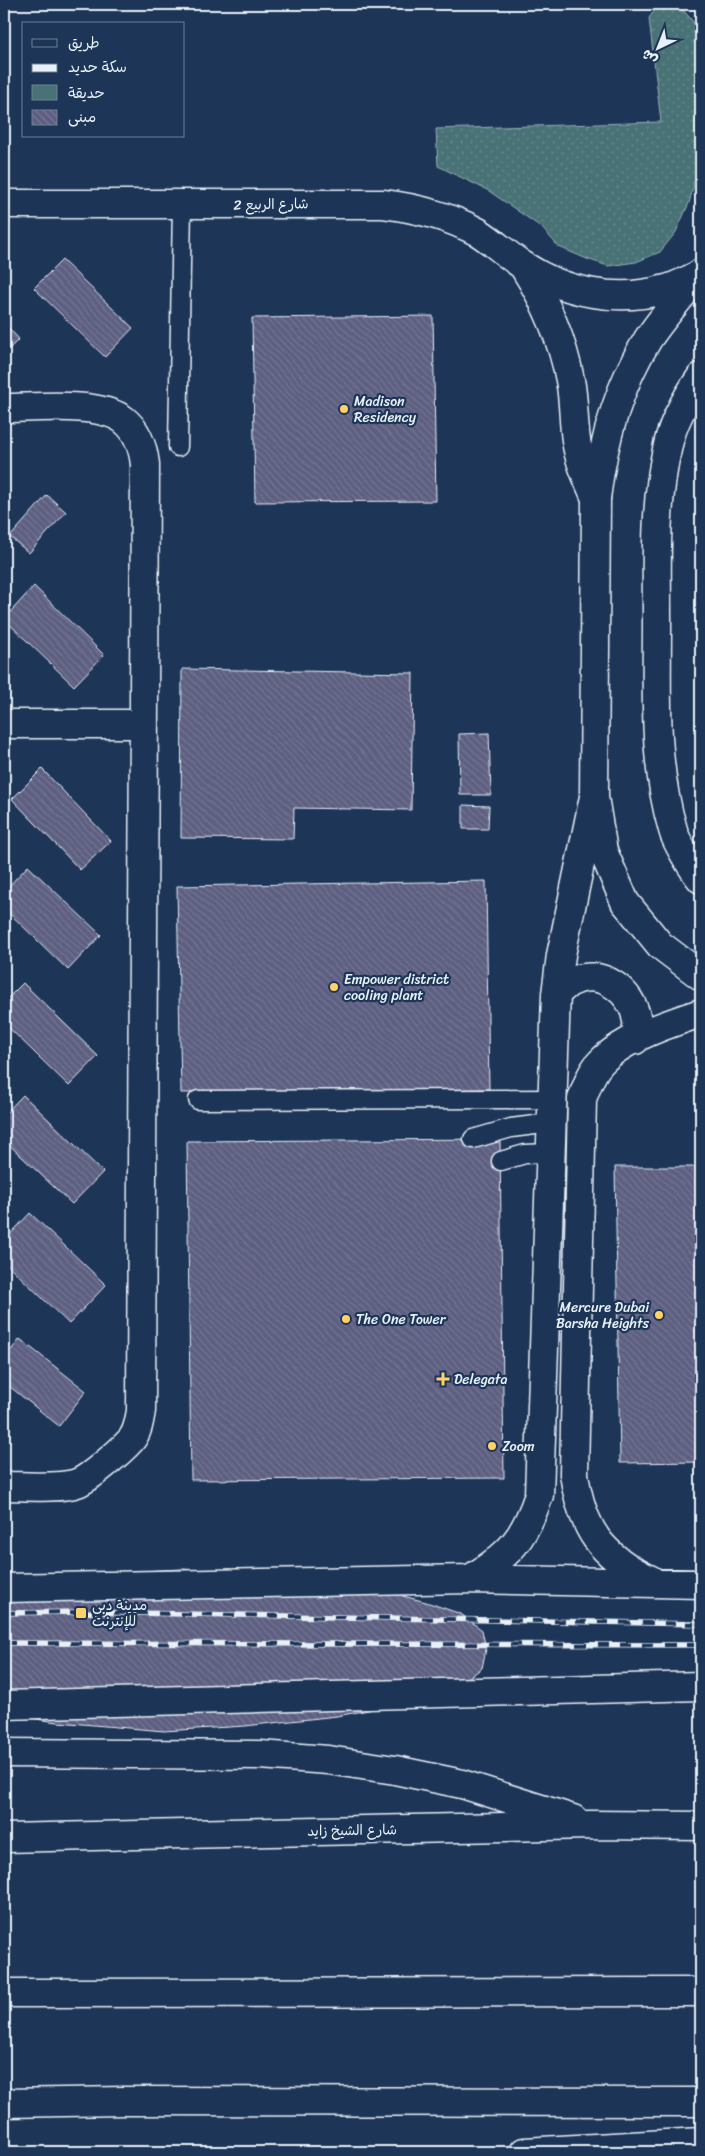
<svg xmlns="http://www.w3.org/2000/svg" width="705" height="2156" viewBox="0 0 705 2156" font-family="Sriracha,'Playpen Sans Arabic',sans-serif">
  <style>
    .green { fill: url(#green-dots); stroke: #98b2b7 }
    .building { fill: url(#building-back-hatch); stroke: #e8f1f8 }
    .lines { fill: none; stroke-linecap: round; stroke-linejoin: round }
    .lane-casing { stroke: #e8f1f8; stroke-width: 21 }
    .street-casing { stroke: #e8f1f8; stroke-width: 31 }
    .secondary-casing { stroke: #e8f1f8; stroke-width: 31 }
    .highway-casing { stroke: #e8f1f8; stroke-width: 31 }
    .lane { stroke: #1d3557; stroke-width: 18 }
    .street { stroke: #1d3557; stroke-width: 28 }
    .secondary { stroke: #1d3557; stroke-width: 28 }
    .highway { stroke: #1d3557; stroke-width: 28 }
    .rail-casing { stroke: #e8f1f8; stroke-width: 5.5 }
    .rail { stroke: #1d3557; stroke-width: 4; stroke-dasharray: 11; stroke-linecap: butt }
    .poi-dot { fill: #ffd166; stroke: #1d3557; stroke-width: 2 }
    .labels { text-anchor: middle; stroke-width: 4.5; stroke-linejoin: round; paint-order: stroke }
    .street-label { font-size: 14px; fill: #e8f1f8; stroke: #1d3557 }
    .poi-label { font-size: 14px; fill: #e8f1f8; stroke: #1d3557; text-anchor: start }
  </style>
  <defs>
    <pattern id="green-dots" width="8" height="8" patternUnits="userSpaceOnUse" patternTransform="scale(1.25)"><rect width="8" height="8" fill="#497276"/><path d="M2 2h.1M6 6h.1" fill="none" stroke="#63878a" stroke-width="1.8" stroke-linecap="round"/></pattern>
    <pattern id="building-back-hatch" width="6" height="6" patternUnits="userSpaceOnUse" patternTransform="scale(1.25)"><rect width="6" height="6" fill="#5d5e81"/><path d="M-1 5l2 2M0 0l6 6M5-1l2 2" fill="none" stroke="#747694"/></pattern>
  </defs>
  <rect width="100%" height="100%" fill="#1d3557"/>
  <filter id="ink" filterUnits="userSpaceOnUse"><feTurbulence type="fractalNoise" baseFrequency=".02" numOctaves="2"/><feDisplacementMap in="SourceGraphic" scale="10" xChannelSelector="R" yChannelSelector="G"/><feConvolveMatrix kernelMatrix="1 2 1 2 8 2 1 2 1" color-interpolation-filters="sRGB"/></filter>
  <g filter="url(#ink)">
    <!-- green -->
    <path class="green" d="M670,4l14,7 17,20v128l-12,44 -13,29 -16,20 -24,10 -28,4 -21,-7 -28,-12 -18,-20 -52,-36 -51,-25 -2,-37 225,-7 -12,-104 9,-12z"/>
    <!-- building -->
    <path class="building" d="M62,260l71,68 -28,29 -71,-69z
      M433,316l3,185 -181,1 -3,-184z
      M4,323l15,16 -15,15z
      M47,495l19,17 -37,41 -19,-16z
      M34,586l70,69 -30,31 -70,-67z
      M182,669l231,4 -2,137 -117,-2 -1,31 -112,-1z
      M489,733l2,62h-31l-1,-61z
      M42,769l69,72 -31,29 -68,-71z
      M463,805l26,1 -1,23h-25z
      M28,866l73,69 -33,35 -64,-62v-17z
      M486,881l3,208 -308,4 -4,-207z
      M23,983l75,73 -29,30 -65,-63v-21z
      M23,1095l80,77 -31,32 -68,-64v-25z
      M500,1139l4,339 -313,2 -4,-339z
      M615,1167h86v295l-81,1z
      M30,1213l76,72 -37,39 -65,-63v-20z
      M20,1339l66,52 -27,35 -55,-44v-23z
      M182,1569l61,4 141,18 42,11 35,12 21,16 4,19 -4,19 -21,15 -77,24 -47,9 -92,10 -81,5 -106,-9 -54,-7v-130l97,-12z"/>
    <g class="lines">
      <defs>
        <path id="lane" d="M178,447l4,-243
          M198,1100l354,-1
          M473,1139l38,-11 40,-5
          M501,1161l24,-7 26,-1"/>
        <path id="street" d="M4,204h379c34,4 65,12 95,28 16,10 30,24 46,34 41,27 94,37 142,23 12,-3 23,-10 35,-15
          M524,267c22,35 38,71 46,113 4,20 3,40 6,60 3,21 12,40 20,58
          M4,408c31,0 95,-7 120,12 14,11 19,28 21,44l-4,947c-2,10 -3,21 -10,29 -9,10 -42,39 -54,43 -17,6 -54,3 -73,3
          M4,724h140"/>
        <path id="secondary" d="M701,273c-18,21 -37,42 -53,66 -31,49 -45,103 -52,159l-2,299 9,54 22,51 35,43 41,31
          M701,377c-14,20 -28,44 -33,68 -14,58 -11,118 -11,178 0,69 -4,139 16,207 3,12 20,39 28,49
          M556,994c5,-4 10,-10 15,-12 29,-15 62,9 66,39 1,5 -2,13 -2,19
          M470,1579c40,-24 54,-40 69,-84l17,-501 5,-39 33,-158
          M651,1580c-51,-24 -69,-52 -77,-106l8,-375c5,-13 9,-27 19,-37 23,-24 69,-39 100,-49
          M4,1588l466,-9 231,5"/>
        <path id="highway" d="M4,1705l697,-19
          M4,1753l256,2 68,5 67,10 67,14 111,35
          M4,1838l587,-13 110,1
          M4,1993l697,-1
          M4,2103l120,-2 577,1
          M524,2152l177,-10"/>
      </defs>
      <!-- lane casing -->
      <use href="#lane" class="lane-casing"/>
      <!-- street casing -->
      <use href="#street" class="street-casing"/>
      <!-- secondary casing -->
      <use href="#secondary" class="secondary-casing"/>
      <!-- highway casing -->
      <use href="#highway" class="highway-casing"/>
      <!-- lane -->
      <use href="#lane" class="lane"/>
      <!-- street -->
      <use href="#street" class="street"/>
      <!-- secondary -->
      <use href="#secondary" class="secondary"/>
      <!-- highway -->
      <use href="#highway" class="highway"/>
      <defs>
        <path id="rail" d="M4,1613l76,-1 621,12
          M4,1643l697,2"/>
      </defs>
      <!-- rail casing -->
      <use href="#rail" class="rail-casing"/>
      <!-- rail -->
      <use href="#rail" class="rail"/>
    </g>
  </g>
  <!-- markers -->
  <g class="poi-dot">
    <circle cx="344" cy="409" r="5"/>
    <circle cx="334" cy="987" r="5"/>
    <circle cx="659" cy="1315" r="5"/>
    <circle cx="346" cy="1319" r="5"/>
    <path d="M440.5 1371.5h5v5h5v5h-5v5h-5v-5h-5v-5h5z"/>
    <circle cx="492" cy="1446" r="5"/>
    <rect x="75" y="1607" width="12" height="12" rx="2.5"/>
  </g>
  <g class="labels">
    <!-- street labels -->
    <g class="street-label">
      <text transform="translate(271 204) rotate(-1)" y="5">شارع الربيع 2</text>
      <text transform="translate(352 1830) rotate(-1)" y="5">شارع الشيخ زايد</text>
    </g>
    <!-- poi labels -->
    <g class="poi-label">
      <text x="354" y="406">Madison<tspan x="354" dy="16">Residency</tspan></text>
      <text x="344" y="984">Empower district<tspan x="344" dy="16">cooling plant</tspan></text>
      <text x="649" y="1312" text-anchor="end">Mercure Dubai<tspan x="649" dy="16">Barsha Heights</tspan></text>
      <text x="356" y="1324">The One Tower</text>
      <text x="454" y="1384">Delegata</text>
      <text x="502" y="1451">Zoom</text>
      <text x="92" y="1610">مدينة دبي<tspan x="92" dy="16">للإنترنت</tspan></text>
    </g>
  </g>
  <!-- margin -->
  <rect width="705" height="2156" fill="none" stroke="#1d3557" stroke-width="20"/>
  <rect x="10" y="10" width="685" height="2136" fill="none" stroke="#e8f1f8" stroke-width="2" filter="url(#ink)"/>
  <!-- legend -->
  <rect x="22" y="22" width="162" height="115" fill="#1d3557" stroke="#6e8097"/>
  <rect x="32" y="39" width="25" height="8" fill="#1d3557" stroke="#6e8097"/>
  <text x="68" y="48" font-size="15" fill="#e8f1f8">طريق</text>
  <rect x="32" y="64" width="25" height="8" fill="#e8f1f8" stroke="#6e8097"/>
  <text x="68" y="72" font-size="15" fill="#e8f1f8">سكة حديد</text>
  <rect x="32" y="85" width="25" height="15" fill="#497276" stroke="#6e8097"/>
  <text x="68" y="98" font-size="15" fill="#e8f1f8">حديقة</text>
  <rect x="32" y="110" width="25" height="15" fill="url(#building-back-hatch)" stroke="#6e8097"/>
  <text x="68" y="122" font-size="15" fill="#e8f1f8">مبنى</text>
  <!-- north arrow -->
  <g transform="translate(658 48) rotate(223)" stroke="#1d3557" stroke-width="4" paint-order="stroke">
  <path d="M0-4L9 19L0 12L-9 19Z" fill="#e8f1f8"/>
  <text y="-8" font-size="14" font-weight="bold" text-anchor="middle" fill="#e8f1f8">ش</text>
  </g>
</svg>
